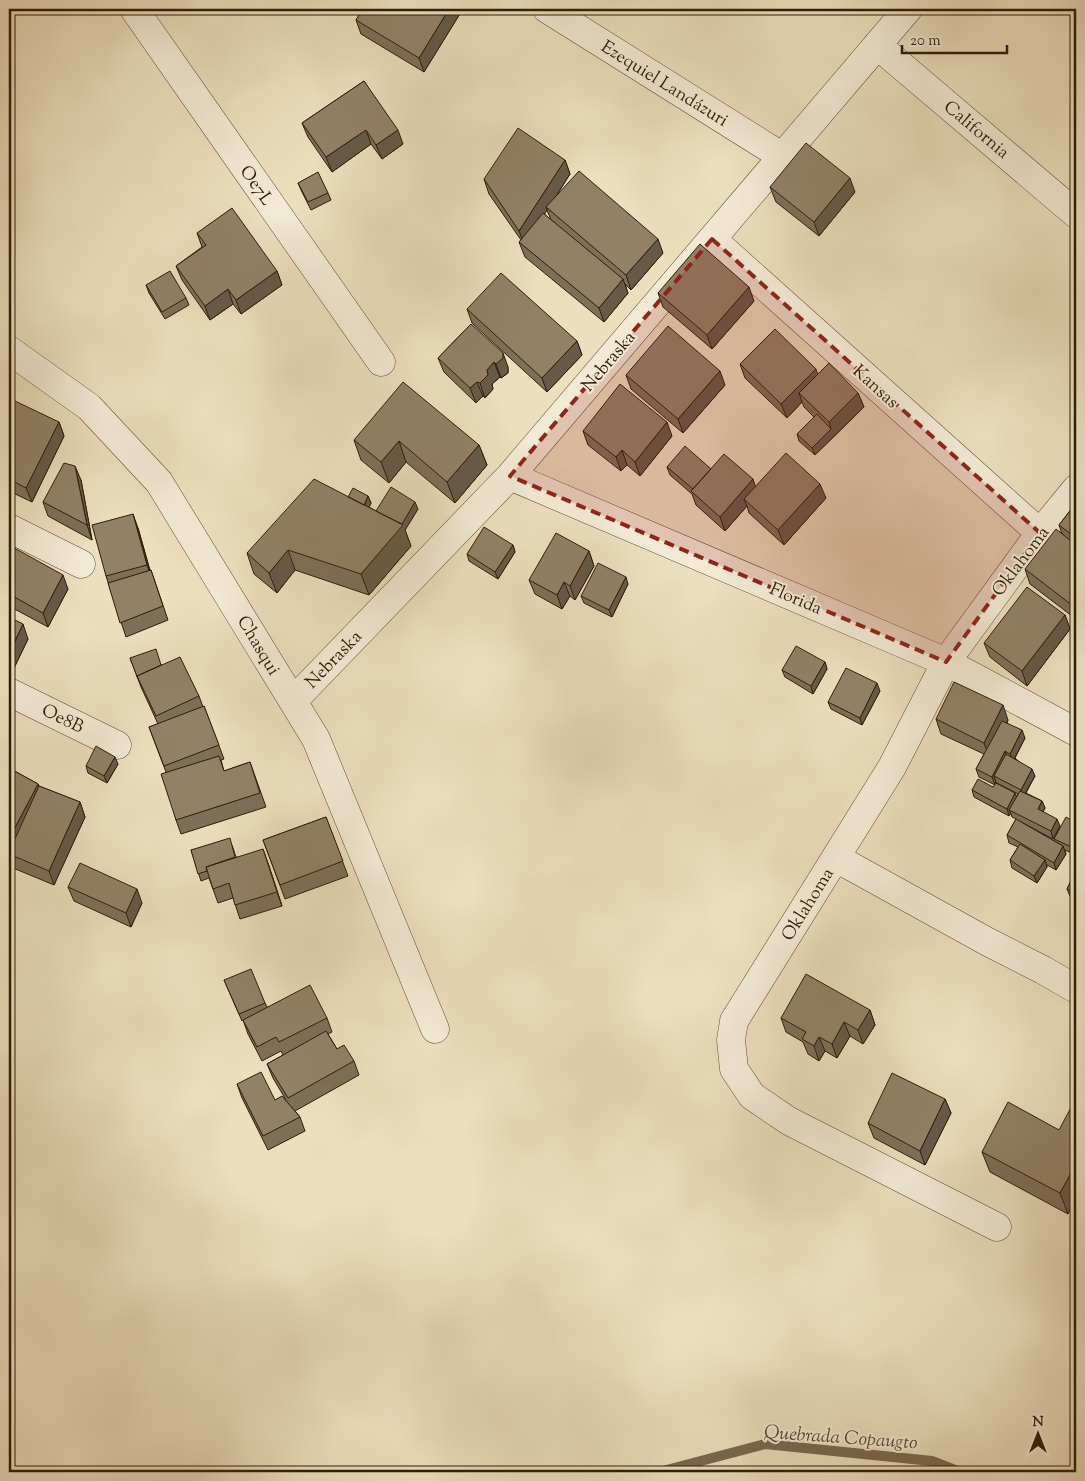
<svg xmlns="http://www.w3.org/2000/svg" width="1085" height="1481" viewBox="0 0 1085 1481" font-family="'Sorts Mill Goudy',serif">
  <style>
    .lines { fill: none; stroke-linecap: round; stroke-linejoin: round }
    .stream { stroke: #7a6950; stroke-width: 10 }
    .minor-casing { stroke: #5f4d36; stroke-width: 29 }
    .minor { stroke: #f3ead5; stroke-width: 28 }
    .wall { fill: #7e6f59; stroke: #301c08; fill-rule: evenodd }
    .shaded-wall { fill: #665a48; stroke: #301c08 }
    .building { fill: #928167; stroke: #301c08 }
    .marked { fill: #8f2418; fill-opacity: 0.2; stroke: #8f2418; stroke-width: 4; stroke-dasharray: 10 6; stroke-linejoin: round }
    .labels { text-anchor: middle; stroke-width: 4; stroke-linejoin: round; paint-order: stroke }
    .street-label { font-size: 18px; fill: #301c08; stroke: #f3ead5 }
    .water-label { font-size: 19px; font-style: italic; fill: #5b4932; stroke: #f3ead5 }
  </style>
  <rect width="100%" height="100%" fill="#ecdfbe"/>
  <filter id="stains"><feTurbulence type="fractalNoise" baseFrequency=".004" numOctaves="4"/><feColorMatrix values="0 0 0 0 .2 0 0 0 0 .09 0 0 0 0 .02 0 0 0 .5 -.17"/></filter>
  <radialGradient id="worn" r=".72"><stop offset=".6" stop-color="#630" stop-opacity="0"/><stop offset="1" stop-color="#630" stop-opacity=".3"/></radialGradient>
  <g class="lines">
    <!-- stream -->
    <path class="stream" d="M659,1472l106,-28 167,17 28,11"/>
    <defs>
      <path id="minor" d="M134,9l247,353
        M547,9l236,148
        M877,45l199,169
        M712,239l328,294
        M9,350l80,57 70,75 157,257 119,290
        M510,476l436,186 130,70
        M9,528l72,36
        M9,692l108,53
        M293,701l217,-225 398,-467
        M836,858l152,84 55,28 33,19
        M997,1227l-208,-106 -37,-25 -18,-27 -3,-29 3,-19 158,-254 54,-105 94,-129 36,-44"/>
    </defs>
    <!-- minor casing -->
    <use href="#minor" class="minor-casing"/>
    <!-- minor -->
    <use href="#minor" class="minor"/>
  </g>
  <!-- wall -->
  <path class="wall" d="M363,9h97l1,3 -37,60 -63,-38 -5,-14z
    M364,81l39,63 -21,15 -11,-15 -39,28 -24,-35 -6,-14z
    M565,160l5,14 -14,22 107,57 -32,37 -6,-6 3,9 -24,29 -79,-65 -6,-15 2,-2 -32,-46 -5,-15zM547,210l4,10 -7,-6z
    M298,183l30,10 3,7 -20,10 -10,-20z
    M770,187l85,5 -36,44 -43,-34z
    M197,233l80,38 5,14 -41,29 -8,-10 -23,16 -28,-40 -6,-14 26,-19z
    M146,285l40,13 3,7 -24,14 -16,-26z
    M658,293l96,8 -42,48 -49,-42z
    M467,309l110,32 5,14 -35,37 -75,-69z
    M471,324l37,43v6l-7,5 -1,-1 -8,7 1,5 -8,9 -2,-2 -7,7 -32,-31 -6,-14z
    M740,364l78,10 40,19 6,14 -49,48 -16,-14 -2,-7 17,-17 -10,-10 -2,-5 -15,16 -42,-40z
    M626,375l99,10 -42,48 -52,-44z
    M9,413l50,9 5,14 -32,66 -23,-11z
    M583,431l89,5 -32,40 -13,-11 -6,6 -33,-26z
    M354,440l125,5 8,20 -32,38 -49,-41 -17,21 -28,-23z
    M667,467l44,2 44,18 71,11 -42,47 -35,-32 -2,-7 -22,25 -29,-26 -4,-11 -22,-19z
    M81,480l11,60 -44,-24 -5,-14z
    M368,496l3,7 -2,4 7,4 42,-2 -13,21 6,16 -42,49 -74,-25 -18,23 -23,-19 -7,-21 101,-56z
    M1076,503v116l-46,-35 -5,-15 37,-35 -3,-9z
    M138,528l12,42h1l17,50 -42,17 -20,-61z
    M9,545l59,44 -20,38 -39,-21z
    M513,545l2,7 -17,27 -29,-18 -2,-7z
    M589,551l5,15 -19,34 -5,-4 -8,13 -27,-15 -6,-14z
    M628,584l-16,33 -28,-14 -3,-7z
    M1065,615l5,14 -43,57 -37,-29 -6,-14z
    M9,617l19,22 -14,29 -5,-2z
    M130,658l32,7 37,31 4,11 1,-1 20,53 -3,1 3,11 26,-9 16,45 -85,27 -5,-14 -10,-48 -17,-45 9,-3 -17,-37z
    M825,662l2,7 -14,25 -28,-17 -3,-7z
    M880,691l-18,34 -31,-16 -3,-7z
    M936,719l72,1 -1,3 18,15 -10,20 20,18 -9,17 16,8 3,7 -2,4 17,14 -7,13 -32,-17 33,19v-2l22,-16v32l-11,-5 1,4 -10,16 -9,-5v2l-10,16 -25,-15 -2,-8 8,-13 -9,-4 -2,-8 9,-16 -4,-2 -1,-3 -2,2 -35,-19 -2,-7 21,-3 2,-2 -16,-8 -3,-8 8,-15 -43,-20zM996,782l1,1 21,11 -2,3 -20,-14z
    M118,764l-11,19 -19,-10 -2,-7z
    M9,768l29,16 1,2 41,16 5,15 -31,68 -41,-17 -3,-8 -1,3z
    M326,817l22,59 -63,23 -22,-59z
    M232,845l4,12 32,6 14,43 -42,13 -7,-21 -15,5 -9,-25 -8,3 -10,-31z
    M1076,870v29l-6,-3 -3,-7z
    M68,887l74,16 -11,24 -57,-26z
    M224,980l41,23 2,4 60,11 5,14 -4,2 9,15 17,12 5,14 -64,36 5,6 5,14 -37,19 -26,-52 -5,-14 38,16h11l-13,-22 -6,-14 16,-9 -2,-4 -19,10 -14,-27 -5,-14 -1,1z
    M870,1010l5,15 -12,19 -13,-8 -13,22 -12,-7 -6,10 -11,-7 -5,-12 -17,-10 -5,-14z
    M945,1099l6,14 -26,52 -51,-27 -6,-15z
    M1059,1130l9,84 -78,-42 -8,-20z"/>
  <!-- shaded-wall -->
  <path class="shaded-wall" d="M449,9h11l1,3 -37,60 -5,-14z
    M366,130l5,14 -39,28 -6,-15z
    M398,130l5,14 -21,15 -6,-14z
    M565,160l5,14 -22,35 -2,-2 1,3 -22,36 -6,-15z
    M850,178l5,14 -36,44 -5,-14z
    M658,239l5,14 -32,37 -5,-15z
    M277,271l5,14 -41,29 -5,-14z
    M623,279l5,14 -24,29 -5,-14z
    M749,287l5,14 -42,48 -5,-14z
    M228,289l5,15 -23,16 -5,-14z
    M577,341l5,14 -35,37 -5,-14z
    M503,353l5,14v6l-7,5 -5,-14z
    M494,362l6,15 -8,7 1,5 -8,9 -5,-15 7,-13z
    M816,369l5,15 -22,9 3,9 -15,16 -6,-14z
    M720,371l5,14 -42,48 -5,-14z
    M477,382l6,14 -7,7 -6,-15z
    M858,393l6,14 -49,48 -3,-7 19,-19 -2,-7z
    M59,422l5,14 -32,66 -6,-14z
    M667,422l5,14 -32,40 -5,-14z
    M399,441l7,21 -17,21 -8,-21z
    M479,445l8,20 -32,38 -8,-21z
    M622,450l5,15 -6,6 -5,-14z
    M75,466l6,14 11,60 -5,-15z
    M753,479l5,15 -14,5 3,7 -22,25 -5,-14z
    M820,484l6,14 -42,47 -6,-15z
    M368,496l3,7 -6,14 -2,-7z
    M415,502l3,7 -13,21 6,16 -42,49 -8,-21 38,-45z
    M133,514l5,14 14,51 -5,-14z
    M513,545l2,7 -17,27 -3,-7z
    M288,550l7,20 -18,23 -8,-20z
    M589,551l5,15 -19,34 -5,-14z
    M63,575l5,14 -20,38 -5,-14z
    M626,577l2,7 -16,33 -3,-7z
    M564,582l6,14 -8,13 -5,-14z
    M1076,601v15l-3,-10z
    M1065,615l5,14 -43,57 -5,-15z
    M23,624l5,15 -14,29 -5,-14z
    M825,662l2,7 -14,25 -2,-8z
    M877,683l3,8 -18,34 -2,-7z
    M1003,705l5,15 -19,37 -5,-14z
    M1022,730l3,8 -12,23 -3,-7z
    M1005,751l3,8 -14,17 2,6 -1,3 -3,-8z
    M115,757l3,7 -11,19 -3,-7z
    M1032,769l3,7 -12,21 -2,-7z
    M38,784l5,14 -34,56v-15z
    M1015,793l3,7 -9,10 2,4 -2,2 -2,-7z
    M1042,801l3,7 -5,9 -2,-8z
    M80,802l5,15 -31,68 -5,-14z
    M1057,819l3,7 -7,13 -2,-8z
    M1063,846l3,8 -10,16 -2,-7z
    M263,849l5,14 14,43 -5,-14z
    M1045,860l2,7 -10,16 -3,-7z
    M137,889l5,14 -11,24 -5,-14z
    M870,1010l5,15 -12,19 -5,-14z
    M844,1022l6,14 -13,22 -5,-14z
    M819,1037l6,14 -6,10 -5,-15z
    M945,1099l6,14 -26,52 -5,-14z
    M1076,1164v34l-8,16 -8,-21z"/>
  <!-- building -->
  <path class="building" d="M363,9h86l-30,49 -63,-38z
    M364,81l34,49 -22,15 -10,-15 -40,27 -24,-34z
    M518,128l47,32 -46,71 -35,-52z
    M806,143l44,35 -36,44 -44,-35z
    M579,171l79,68 -32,36 -80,-68z
    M318,172l10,21 -20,9 -10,-19z
    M232,208l45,63 -41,29 -8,-11 -23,17 -29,-40 30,-21 -9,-12z
    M543,213l80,66 -24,29 -80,-66z
    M700,244l49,43 -42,48 -49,-42z
    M170,271l16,27 -24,14 -16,-27z
    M501,273l76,68 -35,37 -75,-69z
    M471,324l32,29v5l-7,6 -2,-2 -7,8 1,5 -8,8 -3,-1 -7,6 -32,-30z
    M668,326l52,45 -42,48 -52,-44z
    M775,329l41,40 -35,35 -41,-40z
    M829,363l29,30 -29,29 -30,-29z
    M403,382l76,63 -32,37 -48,-41 -18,21 -27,-22z
    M620,384l47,38 -32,40 -13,-12 -6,7 -33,-26z
    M15,401l44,21 -33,66 -17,-9v-66z
    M817,414l14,15 -19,19 -15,-14z
    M685,446l26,23 -18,20 -26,-22z
    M786,453l34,31 -42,46 -34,-31z
    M724,454l29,25 -33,38 -29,-26z
    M64,463l11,3 12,59 -44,-23z
    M314,479l89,46 -42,49 -73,-24 -19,23 -22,-20z
    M391,487l24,15 -13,22 -26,-13z
    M353,488l15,8 -4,9 -16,-8z
    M1076,503v35l-17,-13z
    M133,514l14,51 -41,11 -14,-51z
    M484,527l29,18 -18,27 -28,-18z
    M1056,529l20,16v56l-3,5 -48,-37z
    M556,533l33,18 -19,35 -6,-4 -7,13 -28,-15z
    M9,545l54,30 -20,38 -34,-19z
    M598,563l28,14 -17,33 -28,-14z
    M151,570l12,36 -43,17 -12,-40z
    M1027,587l38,28 -43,56 -38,-28z
    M9,617l14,7 -14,30z
    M796,646l29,16 -14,24 -29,-16z
    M156,649l5,16 -24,11 1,3 -8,-21z
    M180,657l19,39 -43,20 -19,-40z
    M846,668l31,15 -17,35 -32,-16z
    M954,682l49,23 -19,38 -48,-24z
    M204,706l15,39 -55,21 -15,-39z
    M1002,721l20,9 -12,24 -5,-3 -13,26 -16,-8z
    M96,746l19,11 -11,19 -18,-10z
    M1006,754l26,15 -11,21 -27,-14z
    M219,756l5,15 26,-9 10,31 -84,27 -15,-46z
    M9,768l29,16 -29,55z
    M978,779l15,8 3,-4 19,10 -8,16 -35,-19z
    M39,786l41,16 -31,69 -40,-17v-2z
    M1020,791l22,10 -4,8 19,10 -6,12 -42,-21z
    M326,817l17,44 -63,24 -17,-45z
    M1066,817l10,6v26l-22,-10z
    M1016,819l47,27 -9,17 -47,-28z
    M230,838l5,19 -29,10 1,4 -9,3 -7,-24z
    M1020,844l25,16 -11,16 -24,-16z
    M263,849l14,43 -42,13 -6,-22 -16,6 -7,-22z
    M80,863l57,26 -11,24 -58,-26z
    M1076,870v23l-9,-4z
    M251,969l14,34 -26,11 -15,-34z
    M806,974l64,36 -12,20 -14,-8 -12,22 -13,-7 -5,9 -12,-7 4,-7 -25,-14z
    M310,985l17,33 -48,24 -3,-5 -19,10 -14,-27z
    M326,1031l11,18 7,-4 10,16 -66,37 -21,-34z
    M261,1072l14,28 7,-4 18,21 -37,19 -26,-52z
    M892,1073l53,26 -25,52 -52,-28z
    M1075,1100l1,1v63l-16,29 -78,-41 26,-50 51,28z"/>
  <!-- marked area -->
  <path class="marked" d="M712,239l328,294 -94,129 -436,-186z"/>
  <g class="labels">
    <!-- street labels -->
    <g class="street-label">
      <text transform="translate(665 83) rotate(32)" y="6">Ezequiel Landázuri</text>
      <text transform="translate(977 129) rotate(40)" y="6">California</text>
      <text transform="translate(257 185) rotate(55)" y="6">Oe7L</text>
      <text transform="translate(608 361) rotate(-50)" y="6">Nebraska</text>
      <text transform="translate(876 386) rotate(42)" y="6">Kansas</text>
      <text transform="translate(1020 561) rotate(-53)" y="6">Oklahoma</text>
      <text transform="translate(796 598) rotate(23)" y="6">Florida</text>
      <text transform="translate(259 645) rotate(59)" y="6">Chasqui</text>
      <text transform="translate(333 659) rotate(-46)" y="6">Nebraska</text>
      <text transform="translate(63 718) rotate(26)" y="6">Oe8B</text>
      <text transform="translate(807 904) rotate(-58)" y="6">Oklahoma</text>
    </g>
    <!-- water labels -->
    <g class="water-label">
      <text transform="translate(841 1436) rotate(4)" y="7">Quebrada Copaugto</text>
    </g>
  </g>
  <!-- margin -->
  <rect width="1085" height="1481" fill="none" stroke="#ecdfbe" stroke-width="30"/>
  <rect x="10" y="10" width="1065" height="1461" fill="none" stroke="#301c08" stroke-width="2.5"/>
  <rect x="15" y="15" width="1055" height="1451" fill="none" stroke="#301c08"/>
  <!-- north arrow -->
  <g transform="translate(1038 1434)" stroke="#f3ead5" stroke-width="4" paint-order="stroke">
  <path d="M0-4L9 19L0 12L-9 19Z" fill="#301c08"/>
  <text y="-8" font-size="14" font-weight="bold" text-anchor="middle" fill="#301c08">N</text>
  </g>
  <!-- scale -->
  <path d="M902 45v8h105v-8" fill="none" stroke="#301c08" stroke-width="2.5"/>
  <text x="910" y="45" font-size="15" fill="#301c08" stroke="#f3ead5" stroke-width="4" paint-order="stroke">20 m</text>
  <rect width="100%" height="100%" filter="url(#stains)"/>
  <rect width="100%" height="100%" fill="url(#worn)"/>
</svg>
